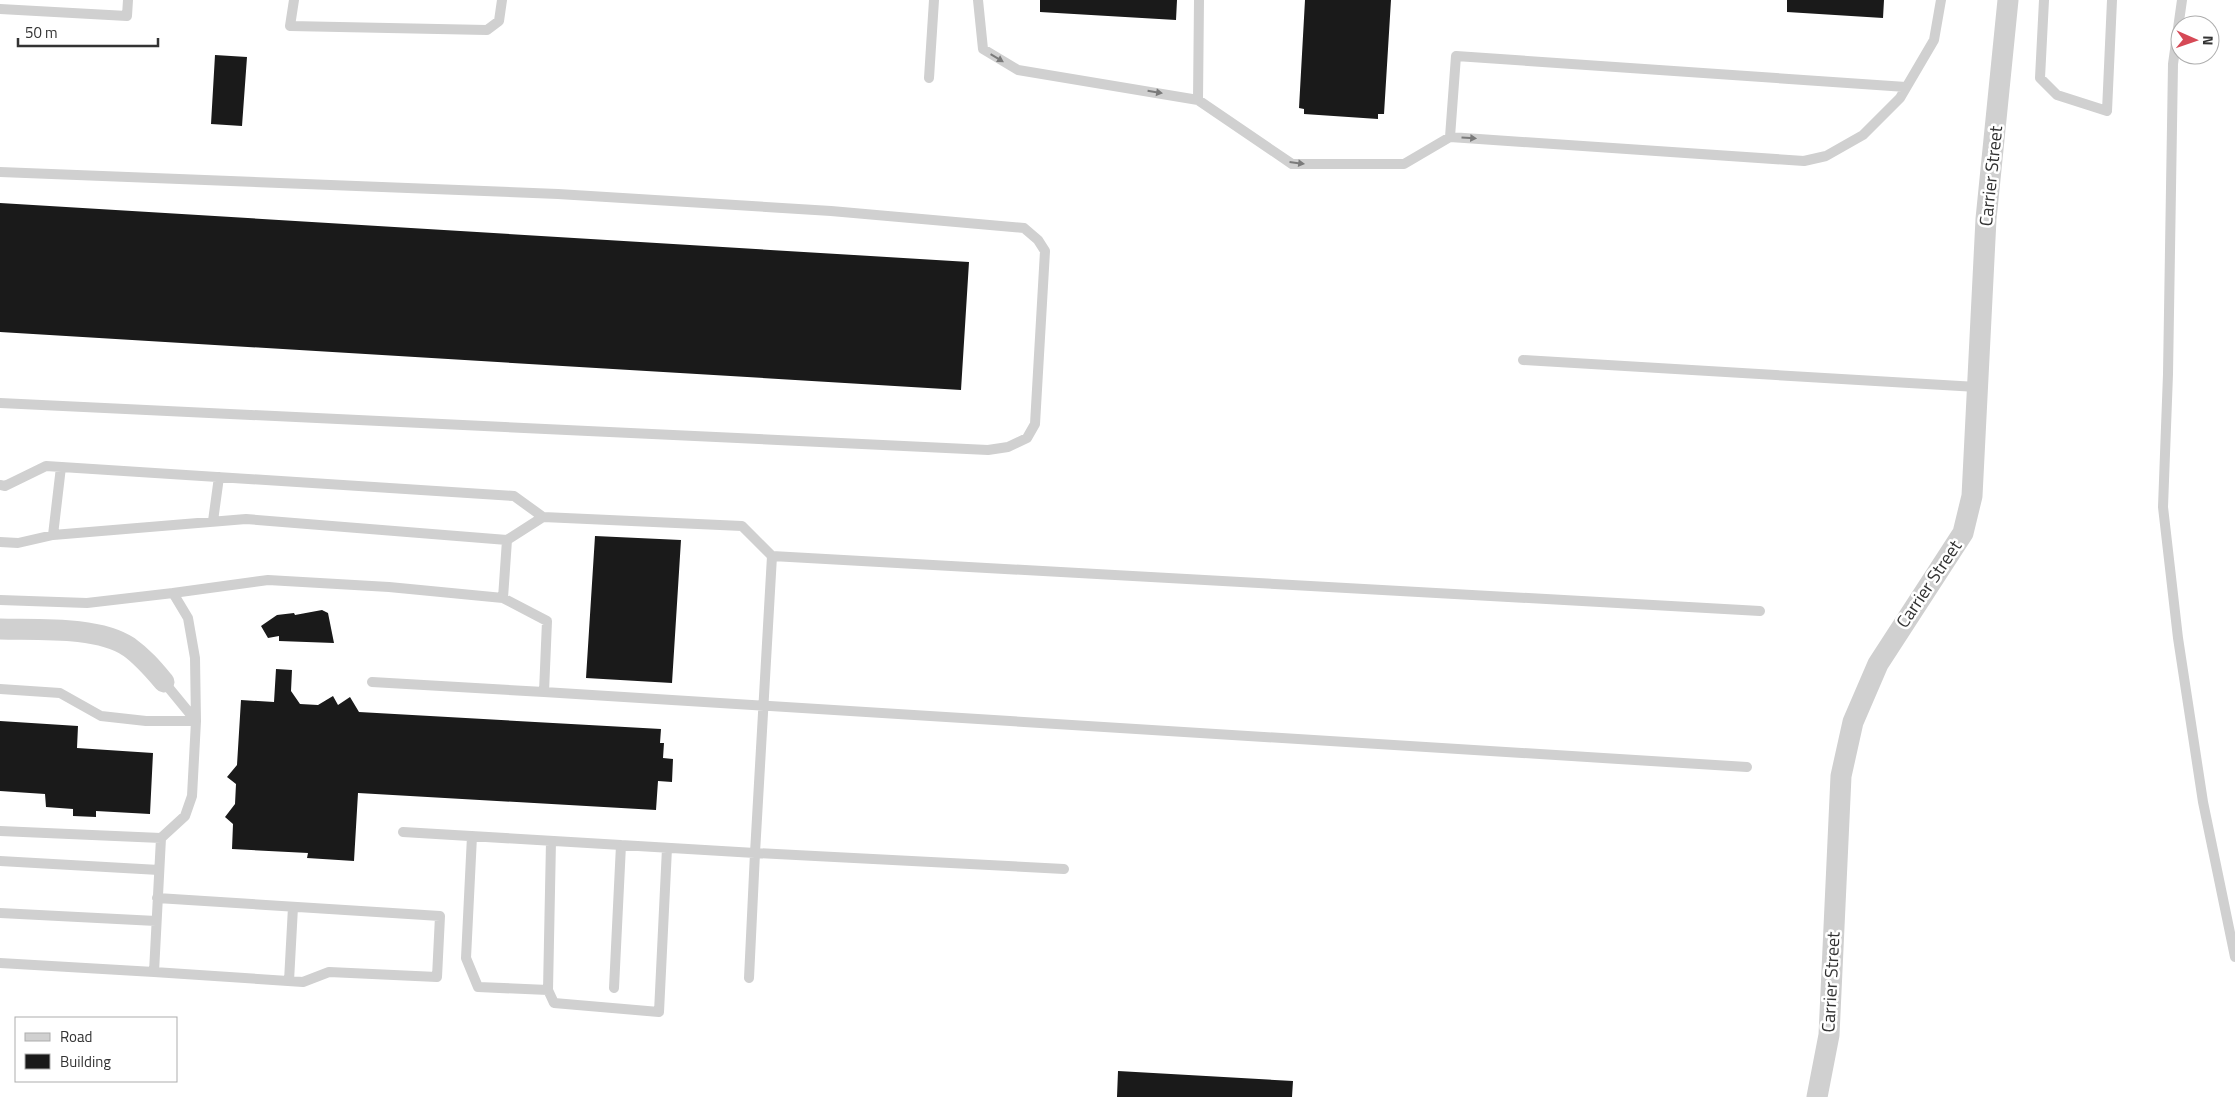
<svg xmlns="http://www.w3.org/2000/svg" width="2235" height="1097" viewBox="0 0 2235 1097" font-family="'Titillium Web',sans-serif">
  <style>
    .building { fill: #1a1a1a }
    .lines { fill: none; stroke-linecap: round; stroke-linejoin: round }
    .lane { stroke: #d0d0d0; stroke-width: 10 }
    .street { stroke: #d0d0d0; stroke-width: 21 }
    .oneway { fill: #7a7a7a }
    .labels { text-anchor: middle; stroke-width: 5; stroke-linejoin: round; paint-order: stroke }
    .street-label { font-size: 18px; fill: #333; stroke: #fff }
  </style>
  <rect width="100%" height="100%" fill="#fff"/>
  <!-- building -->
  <path class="building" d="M1040,0h137l-1,20 -136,-8z
    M1305,0h86l-7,114h-6v5l-74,-5v-5l-5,-1z
    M1787,0h97l-1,18 -96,-6z
    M215,55l32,2 -5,69 -31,-2z
    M0,203l969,59 -8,128 -961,-58z
    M595,536l86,4 -9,143 -86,-5z
    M322,610l6,3 6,30 -55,-2v-5l-11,2 -7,-12 16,-11 17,-2 1,2z
    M276,669l16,1 -1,21 9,13 18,1 15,-9 5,9 12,-8 9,15 302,17 -1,14h4l-1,15 10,1 -1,23 -14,-1 -2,29 -298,-17 -4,68 -47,-3 1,-5 -76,-4 1,-25 -8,-7 10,-13 1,-20 -9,-7 10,-12 4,-65 33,2z
    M0,721l78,5 -1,22 76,5 -3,61 -54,-3v6l-23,-1v-7l-27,-2 -1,-13 -45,-3z
    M1118,1071l175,10 -1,16h-175z"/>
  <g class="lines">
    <!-- lane -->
    <path class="lane" d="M294,0l-4,26 197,4 12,-9 3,-21
      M978,0l5,49 35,21 180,30 94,64h112l46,-27 354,24 22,-5 37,-21 37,-37 34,-58 7,-40
      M2044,0l-4,78 17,17 50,16 5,-111
      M2182,0l-9,64 -5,310 -5,133 15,131 25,164 32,155
      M0,9l127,7 1,-16
      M929,78l5,-78
      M1198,100l1,-100
      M1450,137l6,-81 450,31
      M0,172l558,22 273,17 193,17 14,12 7,11 -10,173 -8,14 -19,9 -20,3 -988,-47
      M1523,360l454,27
      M0,485l5,1 41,-20 468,30 29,21
      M213,521l6,-44
      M53,535l8,-68
      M0,542l18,1 35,-8 193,-16 261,21
      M173,593l95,-13 121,7 114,11 44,23 -3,71 1203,75
      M503,598l4,-58 36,-23 199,9 30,30
      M0,600l87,3 86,-10 15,25 7,40 1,63h-50l-45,-5 -41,-23 -60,-4
      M372,682l172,10
      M0,831l161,7
      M403,832l352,21 -6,125
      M472,836l-6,122 12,29 70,3
      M551,841l-3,149 6,13 105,9 8,-164
      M0,861l159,9
      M1064,869l-309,-16 17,-297 988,55
      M0,913l156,8
      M0,963l154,9 7,-134 24,-22 7,-20 4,-75 -32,-39
      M154,972l149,10 26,-10 108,5 3,-61 -283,-18
      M289,981l4,-74
      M614,988l7,-143"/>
    <!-- street -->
    <path class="street" d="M0,629c37,1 98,-3 129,18 14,10 24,22 35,35
      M1817,1097l12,-62 12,-259 12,-54 25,-58 85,-131 9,-37 14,-277 22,-219"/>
  </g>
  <!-- one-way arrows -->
  <defs><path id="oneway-solid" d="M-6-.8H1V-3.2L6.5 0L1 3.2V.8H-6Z" transform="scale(1.25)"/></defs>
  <g class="oneway">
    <use href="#oneway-solid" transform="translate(997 58) rotate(31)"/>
    <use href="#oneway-solid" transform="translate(1155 92) rotate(9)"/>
    <use href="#oneway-solid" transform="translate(1469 138) rotate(4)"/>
    <use href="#oneway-solid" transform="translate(1297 163) rotate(7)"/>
  </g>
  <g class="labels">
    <!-- street labels -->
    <g class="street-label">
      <text transform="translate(1991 176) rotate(-84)" y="6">Carrier Street</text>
      <text transform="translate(1929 584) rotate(-56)" y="6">Carrier Street</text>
      <text transform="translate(1831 982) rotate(-87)" y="6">Carrier Street</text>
    </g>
  </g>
  <!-- legend -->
  <rect x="15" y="1017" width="162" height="65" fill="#ffffff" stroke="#adadad"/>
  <rect x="25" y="1033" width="25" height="8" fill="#d0d0d0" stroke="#adadad"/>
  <text x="60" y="1042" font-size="15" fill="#333333">Road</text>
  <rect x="25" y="1054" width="25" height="15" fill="#1a1a1a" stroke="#adadad"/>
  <text x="60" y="1067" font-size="15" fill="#333333">Building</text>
  <!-- north arrow -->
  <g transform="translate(2195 40) rotate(92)"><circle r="24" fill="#ffffff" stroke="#adadad"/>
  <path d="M0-4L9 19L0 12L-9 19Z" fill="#d64956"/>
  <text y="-8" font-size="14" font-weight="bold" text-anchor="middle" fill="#333333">N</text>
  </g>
  <!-- scale -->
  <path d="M18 38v8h140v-8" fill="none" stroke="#333333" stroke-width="2.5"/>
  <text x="25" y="38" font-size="15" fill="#333333" stroke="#ffffff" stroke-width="4" paint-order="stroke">50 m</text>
</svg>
